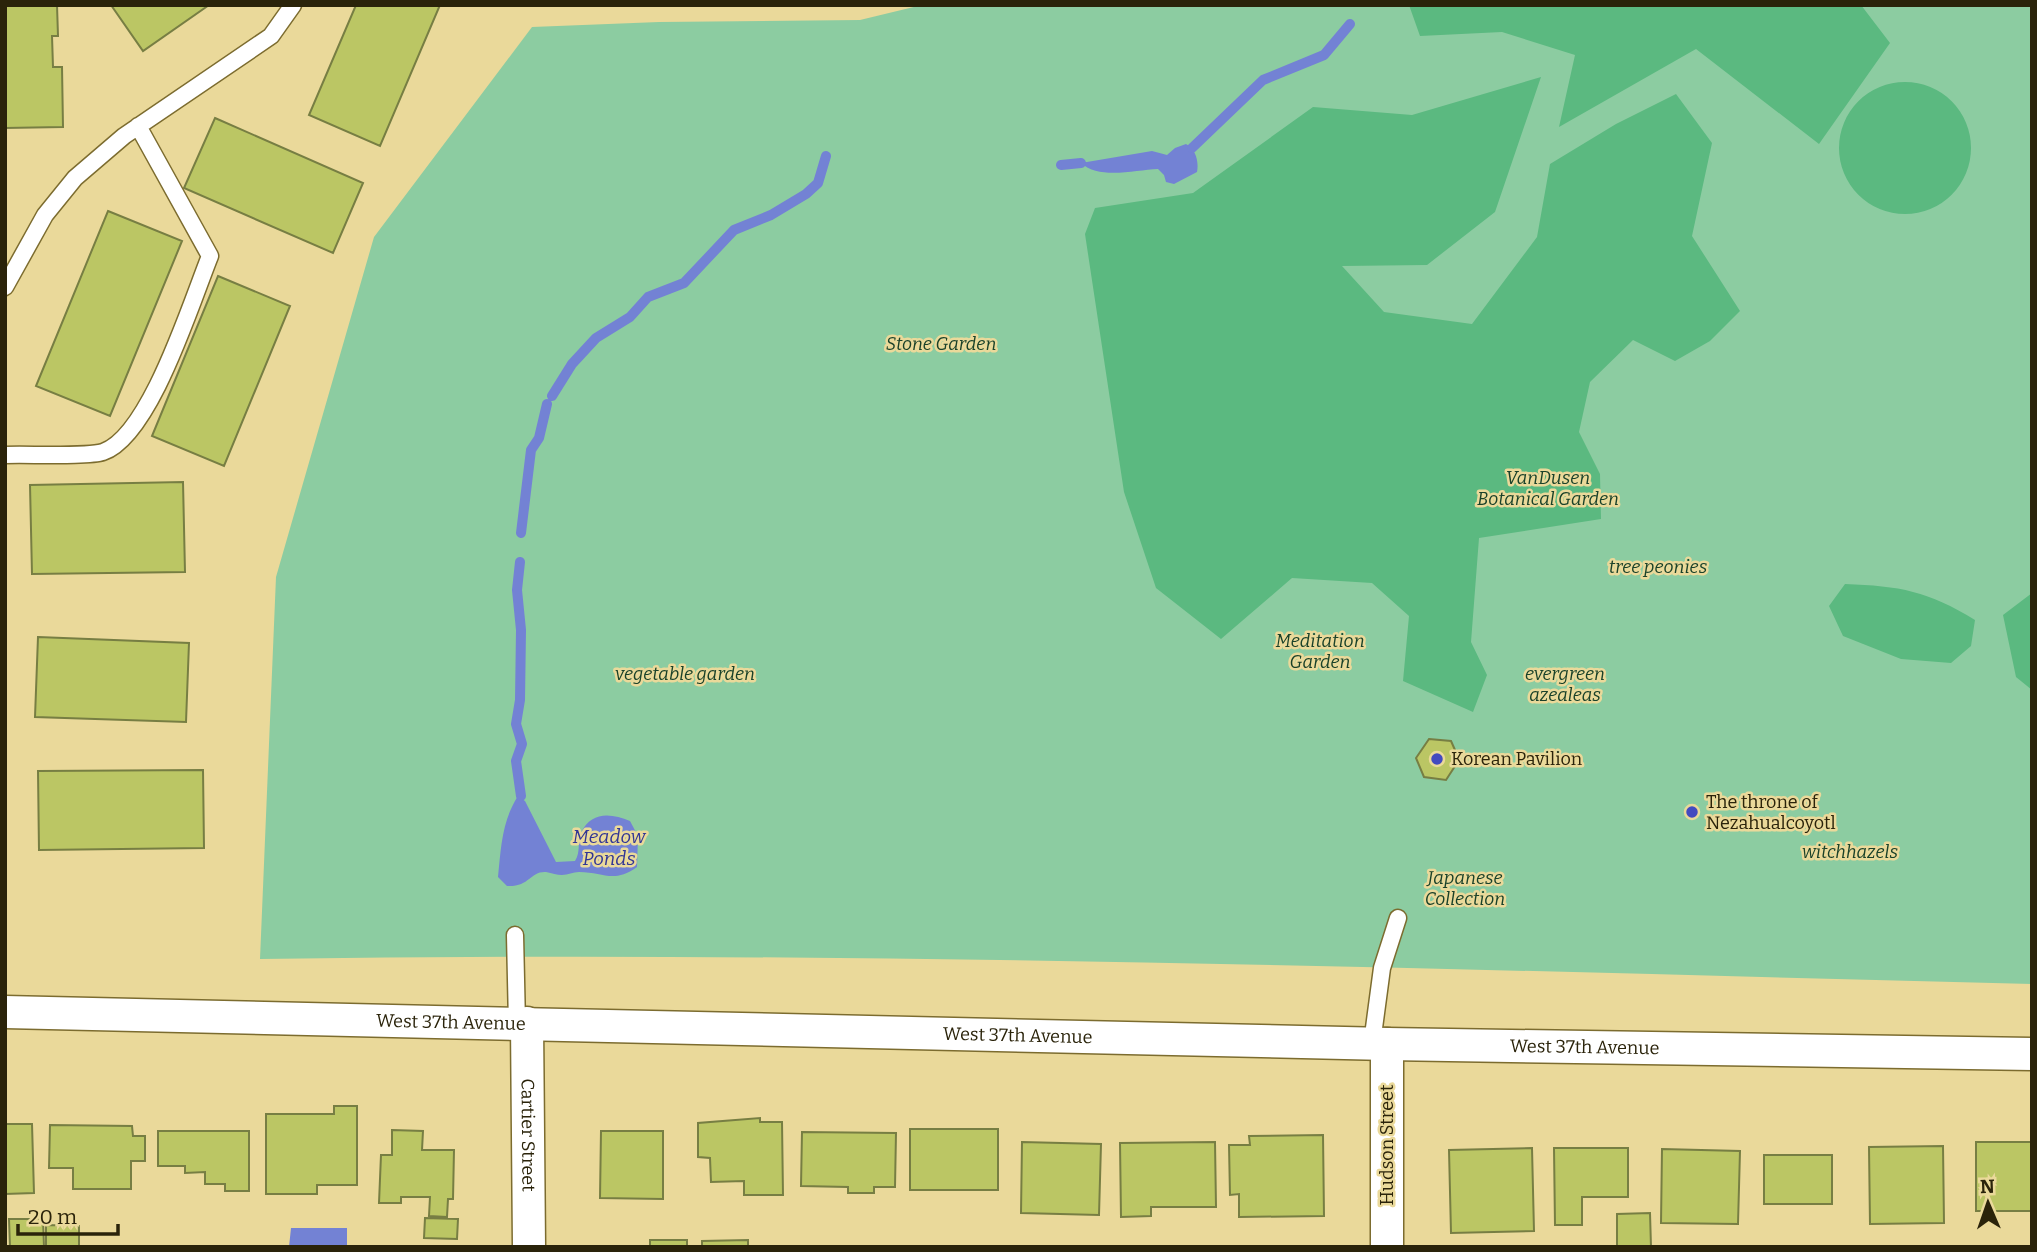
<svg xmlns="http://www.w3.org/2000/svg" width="2037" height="1252" viewBox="0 0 2037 1252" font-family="Bitter,serif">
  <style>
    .green { fill: #8ccca1 }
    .forest { fill: #5bb980 }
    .water { fill: #7382d4 }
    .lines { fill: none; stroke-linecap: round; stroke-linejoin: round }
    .stream { stroke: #7382d4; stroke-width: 10 }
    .building { fill: #bbc664; stroke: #777e43; stroke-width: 2 }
    .service-casing { stroke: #7c6c2f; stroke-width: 19 }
    .minor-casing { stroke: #7c6c2f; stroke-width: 35 }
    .service { stroke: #fff; stroke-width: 16 }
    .minor { stroke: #fff; stroke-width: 32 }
    .poi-dot { fill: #434abf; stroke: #ead99a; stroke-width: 2.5 }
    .labels { text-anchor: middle; stroke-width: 5; stroke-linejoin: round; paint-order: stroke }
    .park-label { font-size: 18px; font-style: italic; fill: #194129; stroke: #ead99a }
    .poi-label { font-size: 18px; fill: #2a230a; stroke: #ead99a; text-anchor: start }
    .street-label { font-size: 18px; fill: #2a230a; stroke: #ead99a }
    .water-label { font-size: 19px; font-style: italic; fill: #313595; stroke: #ead99a }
  </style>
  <rect width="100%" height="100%" fill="#ead99a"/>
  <!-- green -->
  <path class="green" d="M922,5h1110v979c-591,-15 -1182,-34 -1772,-25l16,-382 98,-340 158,-210 127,-5 201,-2z"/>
  <!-- forest -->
  <path class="forest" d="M1409,5h452l29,38 -71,101 -123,-95 -137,78 16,-72 -73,-23 -82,4z
    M1541,77l-46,135 -68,53 -85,1 42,46 88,12 65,-87 13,-73 66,-40 60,-30 36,49 -20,93 48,75 -30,30 -35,20 -42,-21 -43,42 -11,50 21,42 1,45 -122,19 -8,104 16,33 -14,37 -70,-31 6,-65 -37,-33 -80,-5 -71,61 -65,-51 -32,-96 -39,-258 10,-26 98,-15 120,-86 99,8z
    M1839 148a66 66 0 1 1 132 0a66 66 0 1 1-132 0Z
    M1845,584c55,2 83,7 130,36l-4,26 -20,17 -50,-4 -58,-23 -14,-30z
    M2032,593v97l-16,-13 -13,-62z"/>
  <!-- water -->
  <path class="water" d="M1186,144c10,5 13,18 11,28l-23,12 -8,-2 -2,-7 -6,-6c-23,1 -59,11 -77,-6l71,-12 15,4 8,-7z
    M518,796l7,5 31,61 19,-1c6,-9 2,-19 6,-28 10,-22 30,-20 49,-12l8,15 -1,31c-24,17 -33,5 -58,5 -6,0 -11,3 -17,3 -5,0 -10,-2 -16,-3 -16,-1 -16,15 -39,14l-9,-9c3,-30 4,-56 20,-81z
    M291,1228h56v19h-58z"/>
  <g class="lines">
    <!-- stream -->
    <path class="stream" d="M1192,148l71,-68 61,-25 26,-31
      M1061,165l20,-2
      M552,396l20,-32 24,-26 34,-21 18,-20 36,-14 50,-53 37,-15 35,-21 12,-11 8,-27
      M521,533l10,-83 8,-12 8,-34
      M520,562l-3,28 4,40 -1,70 -4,24 6,20 -6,17 5,35"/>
  </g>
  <!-- building -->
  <path class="building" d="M5,5h52l1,31h-6l1,31h9l1,60 -58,1z
    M111,5h98l-66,46z
    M356,5h84l-60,141 -71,-31z
    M215,118l148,65 -30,70 -149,-65z
    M108,211l74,30 -72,175 -74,-30z
    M218,276l72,30 -66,160 -72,-30z
    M183,482l2,90 -153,2 -2,-89z
    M38,637l151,6 -3,79 -151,-5z
    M1429,739l22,2 4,9 4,10 -13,20 -22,-3 -8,-19z
    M203,770l1,78 -165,2 -1,-79z
    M334,1106h23v79h-40v9h-51v-80h68z
    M760,1118v4h22l1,73h-39v-14l-33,1 -1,-24 -12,-1v-34z
    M5,1124h27l2,69 -29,1z
    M50,1125l82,1 1,10h12v25h-14v28h-58v-21h-24z
    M910,1129h88v61h-88z
    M392,1130l31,1 -1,19h32l-1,49h-5l-1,18 -18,-1 1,-19h-29v6h-22l2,-48h11z
    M158,1131h91v60h-24v-7h-20v-12l-20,1v-7h-27z
    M601,1131h62v68l-63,-1z
    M802,1132l94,1 -1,54h-21v6h-26v-6l-47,-1z
    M1323,1135l1,81 -85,1v-23l-9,1 -1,-50h21l-1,-9z
    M1022,1142l79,2 -2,71 -78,-2z
    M1215,1142l1,65h-65v9l-30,1 -1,-74z
    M1976,1142h56v69h-56z
    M1943,1146l1,77 -74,1 -1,-77z
    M1532,1148l2,83 -83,2 -2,-83z
    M1554,1148h74v49h-46v28h-27z
    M1662,1149l78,2 -2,73 -77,-1z
    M1764,1155h68v49h-68z
    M1650,1213l1,34h-34v-33z
    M425,1218l33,1 -1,20 -33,-1z
    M9,1219h34l1,28h-34z
    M46,1225l33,1v21h-33z
    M650,1240h37v7h-37z
    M748,1240v7h-46v-6z"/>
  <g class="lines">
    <defs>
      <path id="service" d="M5,287l40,-72 30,-37 49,-42 147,-100 22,-31
        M5,455c20,-1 83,2 98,-3 47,-16 88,-149 107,-196l-72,-130
        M515,935l2,89
        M1372,1043l10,-75 16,-50"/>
      <g id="minor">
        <path id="s1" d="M5,1012l1382,32 645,10"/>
        <path id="s2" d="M527,1023l2,224"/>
        <path d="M1387,1044v203"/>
      </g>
    </defs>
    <!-- service casing -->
    <use href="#service" class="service-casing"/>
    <!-- minor casing -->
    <use href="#minor" class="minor-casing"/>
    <!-- service -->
    <use href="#service" class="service"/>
    <!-- minor -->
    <use href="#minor" class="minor"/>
  </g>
  <!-- markers -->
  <g class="poi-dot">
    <circle cx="1437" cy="759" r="7"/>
    <circle cx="1692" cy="812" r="7"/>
  </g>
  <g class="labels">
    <!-- park labels -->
    <g class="park-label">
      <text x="941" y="350">Stone Garden</text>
      <text x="1548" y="484">VanDusen<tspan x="1548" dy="21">Botanical Garden</tspan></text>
      <text x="1658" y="573">tree peonies</text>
      <text x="1320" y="647">Meditation<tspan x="1320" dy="21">Garden</tspan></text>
      <text x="685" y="680">vegetable garden</text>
      <text x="1565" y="680">evergreen<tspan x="1565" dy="21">azealeas</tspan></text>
      <text x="1850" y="858">witchhazels</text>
      <text x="1465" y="884">Japanese<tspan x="1465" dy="21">Collection</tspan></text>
    </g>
    <!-- poi labels -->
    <g class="poi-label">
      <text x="1451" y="765">Korean Pavilion</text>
      <text x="1706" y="808">The throne of<tspan x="1706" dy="21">Nezahualcoyotl</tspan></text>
    </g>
    <!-- street labels -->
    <g class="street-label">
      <text dy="6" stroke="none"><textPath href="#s1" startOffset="446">West 37th Avenue</textPath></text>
      <text dy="6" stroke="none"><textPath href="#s1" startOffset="1013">West 37th Avenue</textPath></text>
      <text dy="6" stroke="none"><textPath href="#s1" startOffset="1580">West 37th Avenue</textPath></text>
      <text dy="6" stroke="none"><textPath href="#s2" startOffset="112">Cartier Street</textPath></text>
      <text transform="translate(1387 1145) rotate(-90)" y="6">Hudson Street</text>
    </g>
    <!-- water labels -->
    <g class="water-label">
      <text x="609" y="843">Meadow<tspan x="609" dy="22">Ponds</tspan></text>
    </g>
  </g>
  <!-- border -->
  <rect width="2037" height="1252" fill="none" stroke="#2a230a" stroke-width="14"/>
  <!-- north arrow -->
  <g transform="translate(1988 1203) rotate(358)" stroke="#ead99a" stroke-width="5" paint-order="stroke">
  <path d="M0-5L12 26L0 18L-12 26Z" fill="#2a230a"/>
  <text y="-10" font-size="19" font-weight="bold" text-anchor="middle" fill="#2a230a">N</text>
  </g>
  <!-- scale -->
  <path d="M18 1224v10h100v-10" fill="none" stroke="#2a230a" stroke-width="3.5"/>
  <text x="28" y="1224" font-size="21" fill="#2a230a" stroke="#ead99a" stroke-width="5" paint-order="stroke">20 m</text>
</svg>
